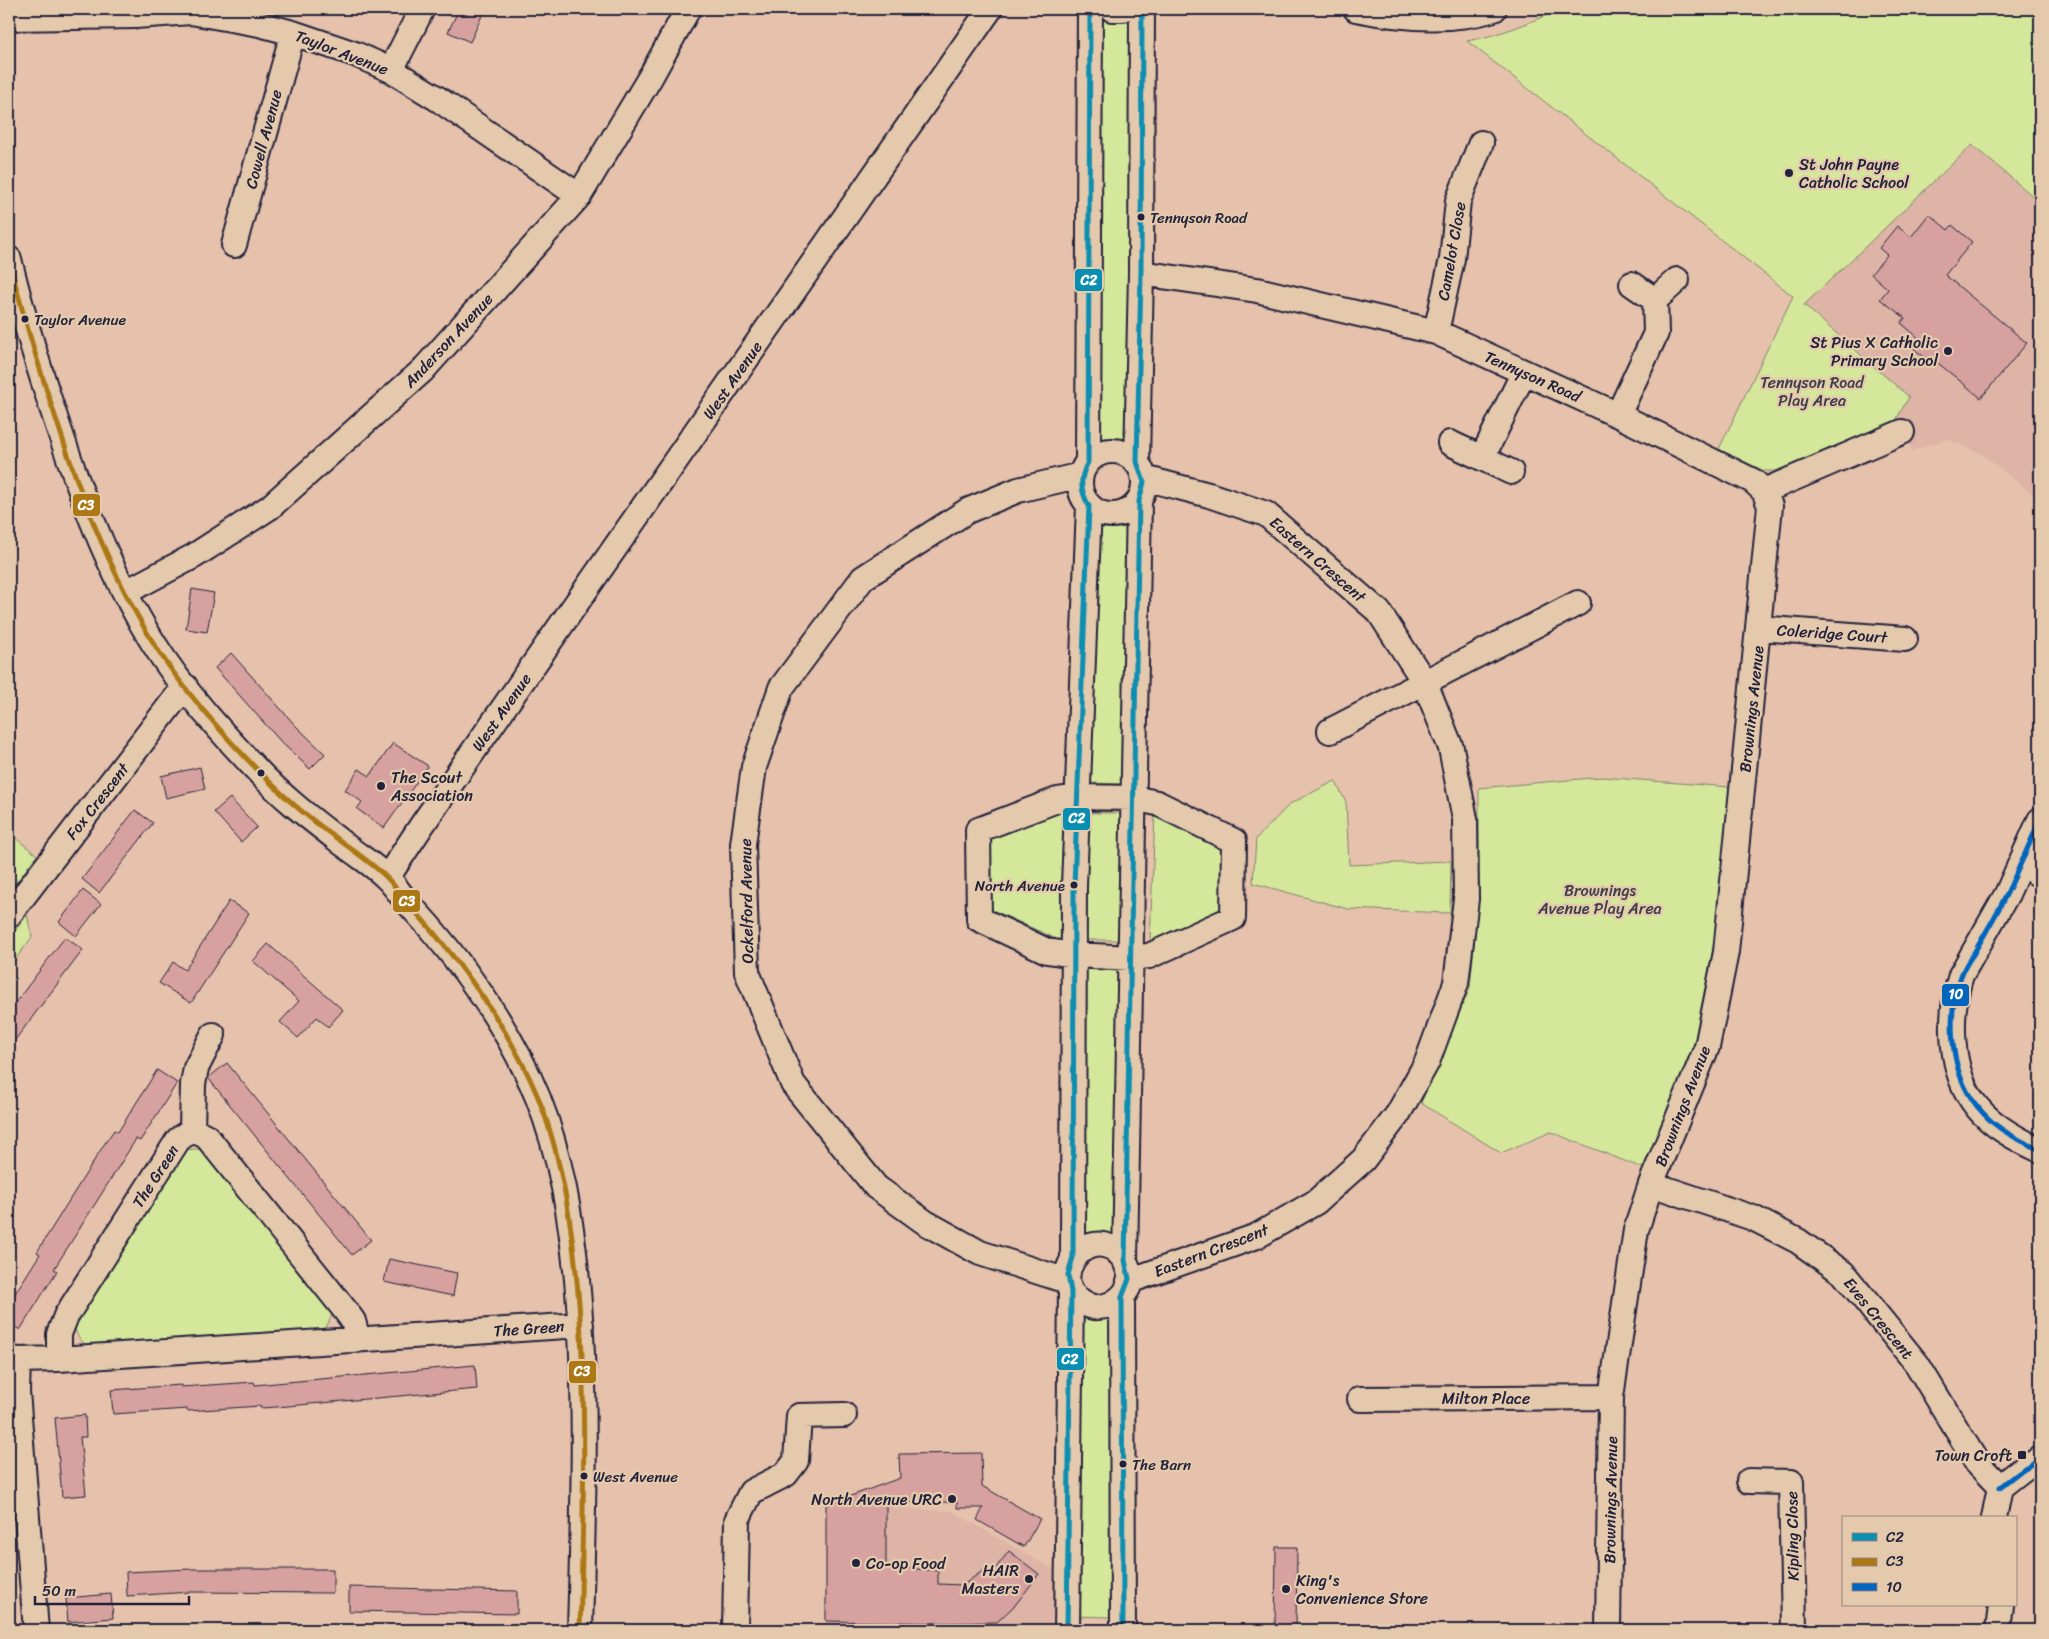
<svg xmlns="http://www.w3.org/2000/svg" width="2049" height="1639" viewBox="0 0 2049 1639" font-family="Sriracha,sans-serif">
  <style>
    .built { fill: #ddb4a6 }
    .green { fill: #d5e79b; stroke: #7c846b }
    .building { fill: #d6a19e; stroke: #22223b }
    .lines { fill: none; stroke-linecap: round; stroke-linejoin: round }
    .minor-casing { stroke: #22223b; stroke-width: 28 }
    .minor { stroke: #e5c9ad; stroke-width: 24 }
    .bus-1-casing { stroke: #e5c9ad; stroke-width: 9 }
    .bus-2-casing { stroke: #e5c9ad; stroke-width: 9 }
    .bus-3-casing { stroke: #e5c9ad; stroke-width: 9 }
    .bus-1 { stroke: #078eb1; stroke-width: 5 }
    .bus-2 { stroke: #ac7815; stroke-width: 5 }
    .bus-3 { stroke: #0065bd; stroke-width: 5 }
    .poi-dot { fill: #22223b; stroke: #e5c9ad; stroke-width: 2 }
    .labels { text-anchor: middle; stroke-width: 4.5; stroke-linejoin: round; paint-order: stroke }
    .bus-label { font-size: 15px; fill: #22223b; stroke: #e5c9ad; text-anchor: start }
    .street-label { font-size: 16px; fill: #22223b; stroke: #e5c9ad }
    .poi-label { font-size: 16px; fill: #22223b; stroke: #e5c9ad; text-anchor: start }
    .park-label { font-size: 16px; fill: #3d4049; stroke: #e5c9ad }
    .line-badge { stroke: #e5c9ad; stroke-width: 2 }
    .badge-label { font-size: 14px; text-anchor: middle; font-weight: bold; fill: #fff }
  </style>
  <rect width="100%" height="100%" fill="#e6c1ac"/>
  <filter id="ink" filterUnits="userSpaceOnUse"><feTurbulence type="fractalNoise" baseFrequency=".02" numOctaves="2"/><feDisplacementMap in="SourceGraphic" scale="10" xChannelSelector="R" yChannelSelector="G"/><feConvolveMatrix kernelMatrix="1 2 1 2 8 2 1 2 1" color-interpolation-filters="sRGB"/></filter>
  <g filter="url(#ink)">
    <!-- built -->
    <path class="built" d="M1560,9h480v491l-58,-46 -35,-15 -35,12 -16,-31 12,-23 -115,-101 -326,-255 22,-4 48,-17z
      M886,1483h6l1,25 59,3 103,60 -3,59h-227l1,-125z"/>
    <!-- green -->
    <path class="green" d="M1560,9h480v193l-68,-57 -168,160 105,92 -13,23 -118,51h-14l-45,-22 74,-153 -326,-255c33,-6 63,-18 93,-32z
      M1102,19l33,1 -6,424h-34z
      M1096,522l33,1 -7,261 -33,-1z
      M1602,777l127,10 -8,121 -27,136 -49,125 -94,-37 -50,21 -80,-50 49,-115 9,-96v-104z
      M1335,781l11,21 3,63 102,-4 -1,52 -102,-4 -95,-26 3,-44 34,-35z
      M1063,810l-2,131 -75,-34 1,-66z
      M1155,812l67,30 -2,73 -70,27z
      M1088,813h34l-2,127h-34z
      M9,833l28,22 -28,37z
      M27,915l5,22 -23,31v-29z
      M1084,969h37l-3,267 -37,-1z
      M195,1149l9,1 129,160c-3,11 -5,17 -15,23l-228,15c-11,-8 -16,-15 -16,-29l111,-169z
      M1078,1313l35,1 -3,303 -35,-1z"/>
    <!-- building -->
    <path class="building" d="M459,9h26l-15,33 -22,-10z
      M1929,214l19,16 4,-5 20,17 -27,33 82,68 -46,55 -43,-35 -2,3 -22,-17 7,-9 -20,-17 4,-5 -25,-19 8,-10 -17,-15 16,-19 -8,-7 18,-22 14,11z
      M192,589l22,4 -7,39 -21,-3z
      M231,653l64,72 30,29 -15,15 -28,-26 -67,-75z
      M393,743l35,23 -44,62 -27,-19 5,-7 -17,-12 14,-21 11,7z
      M200,767l5,22 -39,9 -5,-22z
      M230,798l27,29 -16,15 -27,-30z
      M135,810l18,13 -54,70 -17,-14z
      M83,890l18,14 -25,32 -17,-14z
      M229,901l20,12 -58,90 -32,-20 14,-21 12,8z
      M65,937l18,13 -74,98v-37z
      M268,944l75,66 -15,17 -11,-10 -19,21 -18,-16 19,-21 -46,-40z
      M227,1063l144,177 -19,15 -144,-177z
      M157,1070l20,13 -37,58 -4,-2 -51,81 -31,49 3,2 -37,59 -11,-7v-20l31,-49 -3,-2 68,-109 9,-13 4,2z
      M389,1259l68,14 -4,23 -69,-14z
      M475,1365l2,24 -200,18 -17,1v-2l-73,5v-2l-74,5 -2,-24 70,-5v2l73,-5 1,3 21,-2z
      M85,1415l1,22h-6l6,58 -24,2 -7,-79z
      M981,1453l1,33 58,33 -16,28 -47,-27 6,-12h-26v-6l-71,1v63l52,5v13l25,1 25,-18 4,6 17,-22 30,23 -23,30 -19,18 -53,1 -118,-2v-116l74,-27 -1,-24z
      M1276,1547h21l-1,83h-21z
      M192,1569h141v24l-142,-1 -64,4 -1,-24z
      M349,1587l168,4v23l-168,-3z
      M111,1594l2,24 -45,4 -2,-24z"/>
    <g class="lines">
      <defs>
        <path id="minor" d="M1112,9h11
          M1356,9c44,9 94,14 138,0
          M9,18l126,-2 56,-4 68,12 34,9 62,21 36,16 47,29 141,97
          M391,70l31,-61
          M234,245l59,-212
          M9,259c12,50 27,100 43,149 27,82 56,163 102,236 28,45 66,87 103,126 27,29 58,52 89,76 14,11 31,21 43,34 7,7 12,16 20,24 51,55 100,123 129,194 23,58 33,120 39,182 11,116 6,234 3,350
          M1141,273l116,17 179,42 182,83 135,66 11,10 6,15 -44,446 -19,95 -56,137 -15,46 -25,167 -3,233
          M1655,300l22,-20
          M1436,332l16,-73 6,-58 23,-58
          M1618,415l38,-82 -1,-33 -23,-16
          M1450,443l32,15
          M1080 483a32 32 0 1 1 64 0a32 32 0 1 1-64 0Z
          M1088,462l2,-453
          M1137,462l4,-189 1,-264
          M1511,472l-29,-14 42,-86
          M1764,491l138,-59
          M126,592l68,-36 76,-49 153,-137 156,-174 72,-120 37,-67
          M1759,628l146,11
          M1330,731l248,-128
          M1077,797l56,1 24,5 77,38 -1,77 -84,38 -18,2 -57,-3 -27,-4 -68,-32 -1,-89 79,-30z
          M2040,820l-33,74 -46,81c-13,40 -12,98 16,132 16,20 41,33 63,43
          M2021,864l19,11
          M387,878l35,-53 568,-816
          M9,915l176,-229
          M192,1131l1,-47 3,-16 17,-33
          M1651,1184l102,34 45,23 45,32 74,91 60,99 23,24
          M1073,1257l1,-371 15,-380
          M1125,1260c-3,-4 -7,-8 -11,-11 -33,-20 -66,32 -33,52 6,4 11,7 18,6 16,-1 33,-15 31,-32 -1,-5 -4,-11 -5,-15l14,-759
          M1067,1281l-87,-28 -54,-30 -50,-36 -83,-103 -46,-112 -4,-128 11,-77 27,-79 82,-110 104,-67 51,-21 63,-15
          M1129,1281l128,-45 59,-34 47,-42 35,-46 29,-52 29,-79 10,-84 -1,-80 -14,-71 -26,-65 -46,-71 -113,-98 -57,-19 -65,-17
          M1122,1297l1,333
          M9,1358l9,2 41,-1 522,-34
          M59,1359v-25l7,-18 112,-176c10,-9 17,-11 29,-3l138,173 8,11 5,19
          M18,1360l-1,32 19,238
          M1360,1399l251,-2
          M1749,1481l42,1 3,148
          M2000,1487l23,-18 17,-10
          M1994,1518l6,-31
          M735,1630l2,-110 14,-28 35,-18 10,-13 3,-45 45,-1
          M1067,1630l4,-338
          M1998,1630l3,-25"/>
      </defs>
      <!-- minor casing -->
      <use href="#minor" class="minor-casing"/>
      <!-- minor -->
      <use href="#minor" class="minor"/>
      <defs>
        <path id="bus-1" d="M1067,1630l4,-338 -3,-17 5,-18 1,-371 15,-380c-9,-16 -10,-27 -1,-44l2,-453
          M1123,1630l-1,-333 7,-18 -4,-19 14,-759 5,-19 -7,-20 4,-189 1,-264"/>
        <path id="bus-2" d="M9,259c14,58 32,115 51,172 24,74 53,147 94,213 22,35 49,67 77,98 25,27 50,53 78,75 24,20 52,37 74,57 12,11 21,24 31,36 50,56 95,118 124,187 26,65 35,137 41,206 8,109 4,218 1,327"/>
        <path id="bus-3" d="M2040,820c-11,24 -21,49 -33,73 -10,21 -22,40 -33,60 -5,7 -10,15 -13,23 -16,43 -11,103 22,137 15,17 36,27 57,37
          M2000,1487l23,-18 17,-10"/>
      </defs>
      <!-- bus-1 casing -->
      <use href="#bus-1" class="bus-1-casing"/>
      <!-- bus-2 casing -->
      <use href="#bus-2" class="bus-2-casing"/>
      <!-- bus-3 casing -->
      <use href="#bus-3" class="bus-3-casing"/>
      <!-- bus-1 -->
      <use href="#bus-1" class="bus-1"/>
      <!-- bus-2 -->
      <use href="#bus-2" class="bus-2"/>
      <!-- bus-3 -->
      <use href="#bus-3" class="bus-3"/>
    </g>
  </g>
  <!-- markers -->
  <g class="poi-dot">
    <circle cx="1789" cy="173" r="5"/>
    <circle cx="1141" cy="217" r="4.5"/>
    <circle cx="25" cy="319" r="4.5"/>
    <circle cx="1948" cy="351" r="5"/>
    <circle cx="261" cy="773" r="4.5"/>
    <circle cx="381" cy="786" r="5"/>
    <circle cx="1074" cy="885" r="4.5"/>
    <rect x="2017" y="1450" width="10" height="10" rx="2.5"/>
    <circle cx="1123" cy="1464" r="4.5"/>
    <circle cx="584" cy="1476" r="4.5"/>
    <circle cx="952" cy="1499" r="5"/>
    <circle cx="856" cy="1563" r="5"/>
    <circle cx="1029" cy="1579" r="5"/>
    <circle cx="1286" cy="1589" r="5"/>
  </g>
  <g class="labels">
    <!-- bus labels -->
    <g class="bus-label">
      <text x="1150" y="223">Tennyson Road</text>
      <text x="34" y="325">Taylor Avenue</text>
      <text x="1065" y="891" text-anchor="end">North Avenue</text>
      <text x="1132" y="1470">The Barn</text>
      <text x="593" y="1482">West Avenue</text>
    </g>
    <!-- street labels -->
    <g class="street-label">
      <text transform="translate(342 52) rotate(21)" y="6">Taylor Avenue</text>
      <text transform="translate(263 139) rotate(-75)" y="6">Cowell Avenue</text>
      <text transform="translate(1451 251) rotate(-80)" y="6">Camelot Close</text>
      <text transform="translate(448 340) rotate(-47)" y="6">Anderson Avenue</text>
      <text transform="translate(1533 376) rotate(24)" y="6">Tennyson Road</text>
      <text transform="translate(732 380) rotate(-55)" y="6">West Avenue</text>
      <text transform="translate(1318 559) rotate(41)" y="6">Eastern Crescent</text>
      <text transform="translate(1832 633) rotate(4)" y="6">Coleridge Court</text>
      <text transform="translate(1751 709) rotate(-84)" y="6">Brownings Avenue</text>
      <text transform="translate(501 712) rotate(-55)" y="6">West Avenue</text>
      <text transform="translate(97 801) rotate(-52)" y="6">Fox Crescent</text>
      <text transform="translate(746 901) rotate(-91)" y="6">Ockelford Avenue</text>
      <text transform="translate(1682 1106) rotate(-69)" y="6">Brownings Avenue</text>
      <text transform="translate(155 1176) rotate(-57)" y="6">The Green</text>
      <text transform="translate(1211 1250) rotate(-21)" y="6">Eastern Crescent</text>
      <text transform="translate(1879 1318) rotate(51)" y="6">Eves Crescent</text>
      <text transform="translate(529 1328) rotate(-4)" y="6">The Green</text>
      <text x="1486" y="1404">Milton Place</text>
      <text transform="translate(1610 1500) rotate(-89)" y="6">Brownings Avenue</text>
      <text transform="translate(1792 1536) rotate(-91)" y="6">Kipling Close</text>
    </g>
    <!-- poi labels -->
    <g class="poi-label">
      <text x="1799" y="170">St John Payne<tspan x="1799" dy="18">Catholic School</tspan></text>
      <text x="1938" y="348" text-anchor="end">St Pius X Catholic<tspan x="1938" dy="18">Primary School</tspan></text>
      <text x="391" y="783">The Scout<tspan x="391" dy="18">Association</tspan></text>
      <text x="2012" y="1461" text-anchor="end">Town Croft</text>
      <text x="942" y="1505" text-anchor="end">North Avenue URC</text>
      <text x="866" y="1569">Co-op Food</text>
      <text x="1019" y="1576" text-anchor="end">HAIR<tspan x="1019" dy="18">Masters</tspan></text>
      <text x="1296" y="1586">King's<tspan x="1296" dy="18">Convenience Store</tspan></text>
    </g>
    <!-- park labels -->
    <g class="park-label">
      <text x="1812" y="388">Tennyson Road<tspan x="1812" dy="18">Play Area</tspan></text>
      <text x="1600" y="896">Brownings<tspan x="1600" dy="18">Avenue Play Area</tspan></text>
    </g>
  </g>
  <g class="line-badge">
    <rect x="1074" y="268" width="29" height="24" rx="5" fill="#078eb1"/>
    <rect x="72" y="493" width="29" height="24" rx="5" fill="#ac7815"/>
    <rect x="1062" y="807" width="29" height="24" rx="5" fill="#078eb1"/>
    <rect x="392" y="889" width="29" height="24" rx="5" fill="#ac7815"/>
    <rect x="1941" y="983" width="29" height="24" rx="5" fill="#0065bd"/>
    <rect x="1056" y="1347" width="29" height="24" rx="5" fill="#078eb1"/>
    <rect x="568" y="1360" width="29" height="24" rx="5" fill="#ac7815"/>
  </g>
  <g class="badge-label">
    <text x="1089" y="285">C2</text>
    <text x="86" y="510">C3</text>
    <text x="1077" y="823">C2</text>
    <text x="407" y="906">C3</text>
    <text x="1956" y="999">10</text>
    <text x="1070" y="1364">C2</text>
    <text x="582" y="1376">C3</text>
  </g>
  <!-- margin -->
  <rect width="2049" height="1639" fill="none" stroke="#e5c9ad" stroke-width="30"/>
  <rect x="15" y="15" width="2019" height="1609" fill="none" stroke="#22223b" stroke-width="2" filter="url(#ink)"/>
  <!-- legend -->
  <rect x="1842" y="1516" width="175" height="90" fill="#e5c9ad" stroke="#97867f"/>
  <rect x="1852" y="1533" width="25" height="8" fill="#078eb1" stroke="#97867f"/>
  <text x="1886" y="1542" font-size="15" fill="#22223b">C2</text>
  <rect x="1852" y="1558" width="25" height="8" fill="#ac7815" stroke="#97867f"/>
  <text x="1886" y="1566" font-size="15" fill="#22223b">C3</text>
  <rect x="1852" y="1583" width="25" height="8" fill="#0065bd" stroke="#97867f"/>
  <text x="1886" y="1592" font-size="15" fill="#22223b">10</text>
  <!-- scale -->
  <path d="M35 1596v8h154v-8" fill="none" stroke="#22223b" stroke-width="2.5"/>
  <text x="42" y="1596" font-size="15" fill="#22223b" stroke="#e5c9ad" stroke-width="4" paint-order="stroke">50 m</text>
</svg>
